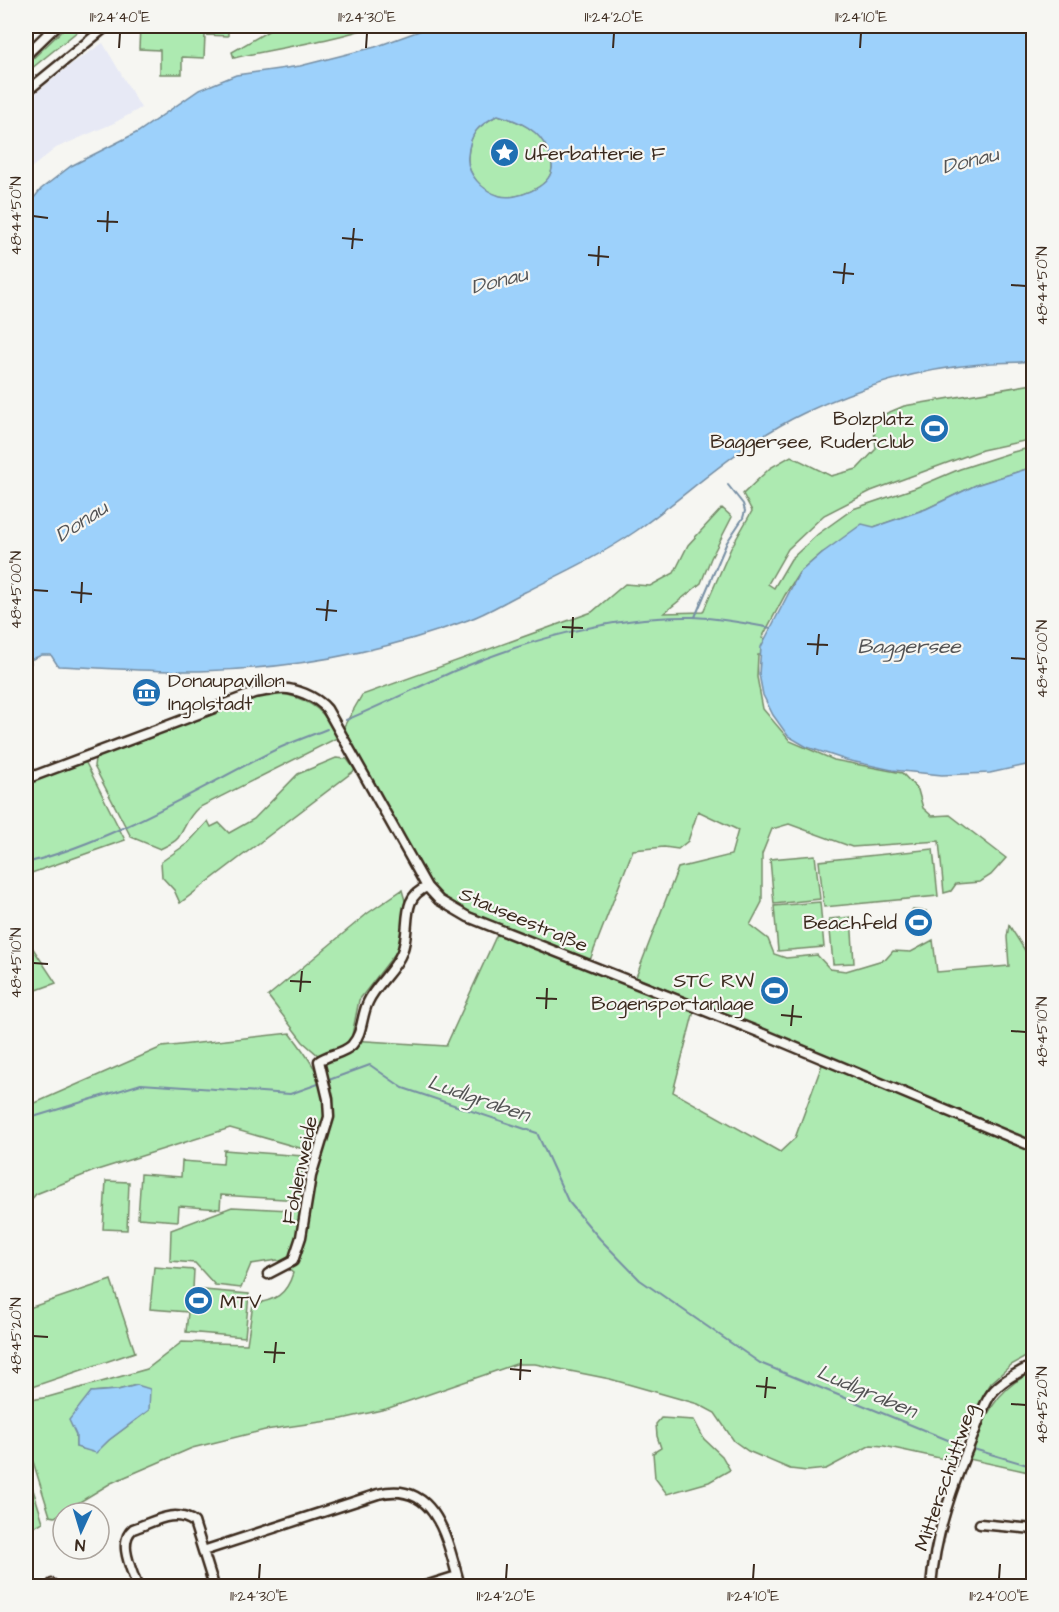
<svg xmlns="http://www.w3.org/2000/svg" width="1059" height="1612" viewBox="0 0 1059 1612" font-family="'Architects Daughter',sans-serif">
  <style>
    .built { fill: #e7e9f5 }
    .green { fill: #adeab1; stroke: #748a68; stroke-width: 1.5; fill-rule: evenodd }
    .water { fill: #9dd1fb; stroke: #768ea3; stroke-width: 1.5; fill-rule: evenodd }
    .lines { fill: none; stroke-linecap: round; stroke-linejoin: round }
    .stream { stroke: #768ea3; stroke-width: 2 }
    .minor-casing { stroke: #3b2a1e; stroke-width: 13 }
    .minor { stroke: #f6f6f2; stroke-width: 8 }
    .ticks { fill: none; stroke: #3b2a1e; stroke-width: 2 }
    .labels { text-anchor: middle; stroke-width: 4.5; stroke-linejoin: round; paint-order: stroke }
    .poi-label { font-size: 20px; fill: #3b2a1e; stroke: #f6f6f2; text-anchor: start }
    .street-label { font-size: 20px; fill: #3b2a1e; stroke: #f6f6f2 }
    .water-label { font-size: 21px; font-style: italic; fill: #545455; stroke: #f6f6f2 }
    .neatline { fill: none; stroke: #3b2a1e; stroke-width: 2 }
    .ticks-label { font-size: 15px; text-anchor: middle; fill: #3b2a1e }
  </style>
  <rect width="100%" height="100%" fill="#f6f6f2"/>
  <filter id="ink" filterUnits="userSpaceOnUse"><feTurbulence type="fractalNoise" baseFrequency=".0167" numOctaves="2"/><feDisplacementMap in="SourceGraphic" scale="12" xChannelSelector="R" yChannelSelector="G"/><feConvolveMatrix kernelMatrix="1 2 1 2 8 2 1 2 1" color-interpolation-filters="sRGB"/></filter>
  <g filter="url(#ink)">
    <!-- built -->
    <path class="built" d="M103,43l38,65 -27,15 -58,25 -30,24v-71l47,-38z"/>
    <!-- green -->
    <path class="green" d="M67,26h17l-58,47v-8z
      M140,26h88v10l-23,-1 -1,23 -22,-1v17h-22v-24l-21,-1z
      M274,26h100c-46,16 -94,21 -140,32l-2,-6 40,-23z
      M498,115c21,6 42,14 50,36 2,5 5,13 4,18 -3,19 -36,31 -53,27 -17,-5 -33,-22 -31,-40 2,-25 10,-30 30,-41z
      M1033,384v55l-51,11 -111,41 -47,24 -36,34 -20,35 6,4 17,-29 27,-25 35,-25 62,-21 45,-19 53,-17 20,-5v20l-57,18 -50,24 -52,18 -52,26 -23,20 -14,22 -23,43 6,1 -2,16h-8l-1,22 6,32 27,32 44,19 68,13 16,17 5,18 9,8 18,-1 56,43 -15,17 -11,7 -24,2 -5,7 -7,2 -5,-52 -87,6 -63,-23 -17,5 -10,25v48l-12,23 18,14 6,15 12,4 31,-3 13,14 16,2 40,-12 7,-8 18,1 22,-12 4,32 72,-6 -2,-29 2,-12 24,38v179l-397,-165 42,-109 53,-13 7,-25 -40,-19 -10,30 -10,8 -14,-2 -31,3 -43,110 -118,-47 -28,-15 -15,-16 -86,-154 19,-33 230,-83 33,-28 25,2 24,-13 14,-28 34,-37 10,9 -21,41 -10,25 -37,30 39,-1 28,-64 21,-37 -9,-17 27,-26 21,-12 40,20 26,-7 19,-20 -3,-30 31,-13z
      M284,694c30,7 40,18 55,43l-141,71c-12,11 -12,19 -20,30 -4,5 -12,8 -18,11l-29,-12 -37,-71 1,-7 3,-4 150,-55 20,-5z
      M336,758l11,1 8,11 -175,133 -6,-13 -12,-13 -1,-15 27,-19 20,-22 3,6 8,-4 10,10 25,-14 44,-45z
      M85,761l40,79 -99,35v-92z
      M933,849l5,47 -114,11 -5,-46z
      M815,855l5,44 -46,5 -4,-45z
      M402,890l4,14 -9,47 -38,49 -8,40 95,6 52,-114 196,79 -21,81 107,60 15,-14 28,-76 210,89v202l-22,12 -20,18 -21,36 -18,39 -8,1 -60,-13 -13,-1 -45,24 -19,2 -17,-2 -42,-18 -14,-10 -19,-28 -17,-9 -88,-25 -75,-15h-19l-130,45 -44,10 -77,11 -73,18 -81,35 -56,34 -5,-1 -24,-77v-38l22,-4 99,-28 35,-27 65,2 6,-40c22,-4 33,-8 40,-31l-16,-13 -26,4 -10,24 -26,-3 -20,-22 -25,-2 1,-31 61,-23 77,4 9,-51 15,-43 -1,-22 -12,-38 -17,-15 -35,-46 100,-83zM137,1385l12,25 -40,30 -13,12 -20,-5v-12l15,-43 27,-2z
      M820,902l4,45 -46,4 -4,-45z
      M912,910l14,1 -2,24 -13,-1z
      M851,917l3,46 -21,1 -4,-45z
      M26,938l30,45 -30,11z
      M290,1033c16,21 35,46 37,74 1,15 -8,31 -13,45l-84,-24 -136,43 -58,23 -10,12v-99l136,-60z
      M224,1150l79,6 -3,44 -79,-5 -1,14 -41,-3 -1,15 -40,-3 3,-44 40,3 1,-16 41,3z
      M106,1181l23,1 -2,48 -24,-1z
      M154,1267l40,3 -1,19 56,5 -4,43 -59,-5 2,-20 -38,-3z
      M111,1280l24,72 -109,37v-80z
      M1033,1372v101l-64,-14c15,-39 24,-69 64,-87z
      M661,1418l33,2 10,19 18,17 8,14 -21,12 -42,12 -12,-16 -2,-25 8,-5 -4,-12 -1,-12z
      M26,1467l17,55 -17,10z"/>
    <!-- water -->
    <path class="water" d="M433,26h600v335c-17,2 -35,1 -52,3 -61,5 -122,23 -177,49 -63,30 -112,78 -168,118 -35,24 -73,42 -111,61 -19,9 -37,21 -57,28 -85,32 -176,49 -268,51 -47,1 -95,-3 -142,-5l-7,-11h-9l-12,5 1,3 -4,2 -1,-3v-454l15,-19 30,-23 67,-34 61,-42 37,-15 64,-9 75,-19zM498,115c21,6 42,15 50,36 2,5 5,12 4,18 -3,19 -36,31 -52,27 -17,-5 -34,-22 -32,-40 2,-24 10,-30 30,-41z
      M1033,467l1,292 -3,5 -41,9 -48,2 -50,-5 -46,-10 -39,-13 -19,-11 -15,-21 -10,-20 -4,-21 2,-27 38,-74 23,-20 40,-29 12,3 52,-18 50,-24z
      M137,1385l13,4 -1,21 -40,30 -13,13 -20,-6v-12l-7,-15 22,-28 27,-2z"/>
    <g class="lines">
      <!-- stream -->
      <path class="stream" d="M695,617l32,-75 16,-24 2,-7 -2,-7 -15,-19
        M346,720c36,-15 72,-33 108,-49 73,-31 160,-56 239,-54 26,1 52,6 78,11
        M26,863c86,-22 163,-69 241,-109 19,-10 40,-17 60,-25
        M326,1081l44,-16 33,23 134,45 31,68 32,38 40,41 120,83 205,84
        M26,1122l4,-4 111,-34 149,10 31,-11
        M970,1448l64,19"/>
      <defs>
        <path id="minor" d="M26,55l30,-29
          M26,92l81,-66
          M26,779l228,-86c8,-1 16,-3 25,-4 15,-2 38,8 48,20l100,178 12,13 29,17 288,114 278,116
          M268,1274l25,-13 8,-24 10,-61 18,-59 -1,-18 -9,-38c10,-7 24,-7 33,-16 11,-12 9,-28 16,-43 8,-18 27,-31 34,-50 10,-25 -3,-54 25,-65
          M980,1524l54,5
          M203,1551l175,-57c60,-15 70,50 82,92
          M52,1584l2,2
          M137,1586c-5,-16 -20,-44 -4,-57 21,-7 41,-21 61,-7l20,64
          M425,1586l32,-10
          M931,1586c4,-52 22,-102 42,-150 5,-13 9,-27 16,-39 9,-15 29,-25 45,-32"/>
      </defs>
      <!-- minor casing -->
      <use href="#minor" class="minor-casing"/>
      <!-- minor -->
      <use href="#minor" class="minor"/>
    </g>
  </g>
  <!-- ticks -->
  <path class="ticks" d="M119,48l1,-15M366,48l1,-15M613,48l1,-15M860,48l1,-15M33,216l15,2M97,221l21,1M107,232l1,-21M342,238l21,2M352,249l2,-21M588,255l21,2M598,266l1,-20M833,272l21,2M843,284l2,-21M1011,285l15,1M33,590l15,1M71,592l21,2M81,603l1,-21M316,609l21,2M326,621l2,-21M562,627l21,1M572,638l1,-21M807,644l21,1M817,655l2,-21M1011,658l15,1M33,963l15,1M290,981l21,1M300,992l2,-21M536,998l21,1M546,1009l1,-21M781,1015l21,2M791,1026l2,-21M1011,1031l15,1M33,1336l15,1M264,1352l21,1M274,1363l2,-21M510,1369l21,2M520,1380l1,-21M756,1386l20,2M765,1398l2,-21M1011,1404l15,1M259,1579l1,-15M506,1579l1,-15M753,1579l1,-15M999,1579l1,-15"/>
  <!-- icons -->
  <defs>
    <symbol id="sight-disc" viewBox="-11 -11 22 22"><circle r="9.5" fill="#1f6fb2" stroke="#f6f6f2"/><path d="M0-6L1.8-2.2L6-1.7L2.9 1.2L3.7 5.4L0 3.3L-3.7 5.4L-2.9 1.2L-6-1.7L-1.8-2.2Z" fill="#fff"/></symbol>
    <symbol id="stadium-disc" viewBox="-11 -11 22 22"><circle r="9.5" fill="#1f6fb2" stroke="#f6f6f2"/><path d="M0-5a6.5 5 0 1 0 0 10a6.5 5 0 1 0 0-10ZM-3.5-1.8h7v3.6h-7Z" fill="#fff"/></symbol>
    <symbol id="museum-disc" viewBox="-11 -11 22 22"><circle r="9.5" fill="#1f6fb2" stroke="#f6f6f2"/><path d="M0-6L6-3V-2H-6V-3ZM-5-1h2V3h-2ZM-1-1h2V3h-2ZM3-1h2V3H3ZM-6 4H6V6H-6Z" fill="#fff"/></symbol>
  </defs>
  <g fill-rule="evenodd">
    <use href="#sight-disc" x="488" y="136" width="33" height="33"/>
    <use href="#stadium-disc" x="918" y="412" width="33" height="33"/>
    <use href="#museum-disc" x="130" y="676" width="33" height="33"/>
    <use href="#stadium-disc" x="902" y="906" width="33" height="33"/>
    <use href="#stadium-disc" x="758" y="974" width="33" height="33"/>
    <use href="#stadium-disc" x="182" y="1284" width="33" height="33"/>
  </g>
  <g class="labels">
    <!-- poi labels -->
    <g class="poi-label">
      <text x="525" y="160">Uferbatterie F</text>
      <text x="914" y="425" text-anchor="end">Bolzplatz<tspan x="914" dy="23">Baggersee, Ruderclub</tspan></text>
      <text x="168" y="687">Donaupavillon<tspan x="168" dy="23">Ingolstadt</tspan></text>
      <text x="897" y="929" text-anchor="end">Beachfeld</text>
      <text x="754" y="987" text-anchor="end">STC RW<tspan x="754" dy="23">Bogensportanlage</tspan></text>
      <text x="220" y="1308">MTV</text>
    </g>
    <!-- street labels -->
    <g class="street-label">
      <text transform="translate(524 919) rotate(23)" y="7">Stauseestraße</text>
      <text transform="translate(299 1170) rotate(-78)" y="7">Fohlenweide</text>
      <text transform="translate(945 1477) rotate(-71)" y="7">Mitterschüttweg</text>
    </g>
    <!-- water labels -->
    <g class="water-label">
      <text transform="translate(970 160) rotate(-14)" y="7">Donau</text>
      <text transform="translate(499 280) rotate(-14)" y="7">Donau</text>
      <text transform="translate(81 521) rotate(-33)" y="7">Donau</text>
      <text x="909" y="653">Baggersee</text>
      <text transform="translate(479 1098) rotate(19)" y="7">Ludlgraben</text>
      <text transform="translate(867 1391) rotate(23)" y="7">Ludlgraben</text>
    </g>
  </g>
  <!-- margin -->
  <rect width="1059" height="1612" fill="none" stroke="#f6f6f2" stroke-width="66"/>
  <!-- north arrow -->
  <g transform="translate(81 1531) rotate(184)"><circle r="28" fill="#f6f6f2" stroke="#aba49d" stroke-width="1.5"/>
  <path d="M0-4.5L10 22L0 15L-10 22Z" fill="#1f6fb2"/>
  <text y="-9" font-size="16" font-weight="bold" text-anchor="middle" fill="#3b2a1e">N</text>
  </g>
  <rect x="33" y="33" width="993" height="1546" class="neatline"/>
  <g class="ticks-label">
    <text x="120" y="22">11°24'40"E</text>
    <text x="367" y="22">11°24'30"E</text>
    <text x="614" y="22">11°24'20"E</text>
    <text x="861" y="22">11°24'10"E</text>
    <text transform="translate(16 216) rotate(-90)" y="5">48°44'50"N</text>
    <text transform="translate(1042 286) rotate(-90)" y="5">48°44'50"N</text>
    <text transform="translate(16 590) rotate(-90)" y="5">48°45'00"N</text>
    <text transform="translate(1042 659) rotate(-90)" y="5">48°45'00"N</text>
    <text transform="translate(16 963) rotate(-90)" y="5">48°45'10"N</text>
    <text transform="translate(1042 1032) rotate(-90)" y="5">48°45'10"N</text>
    <text transform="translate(16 1336) rotate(-90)" y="5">48°45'20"N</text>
    <text transform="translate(1042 1405) rotate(-90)" y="5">48°45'20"N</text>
    <text x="259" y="1601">11°24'30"E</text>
    <text x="506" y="1601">11°24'20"E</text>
    <text x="753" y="1601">11°24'10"E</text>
    <text x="999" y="1601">11°24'00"E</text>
  </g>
</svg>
